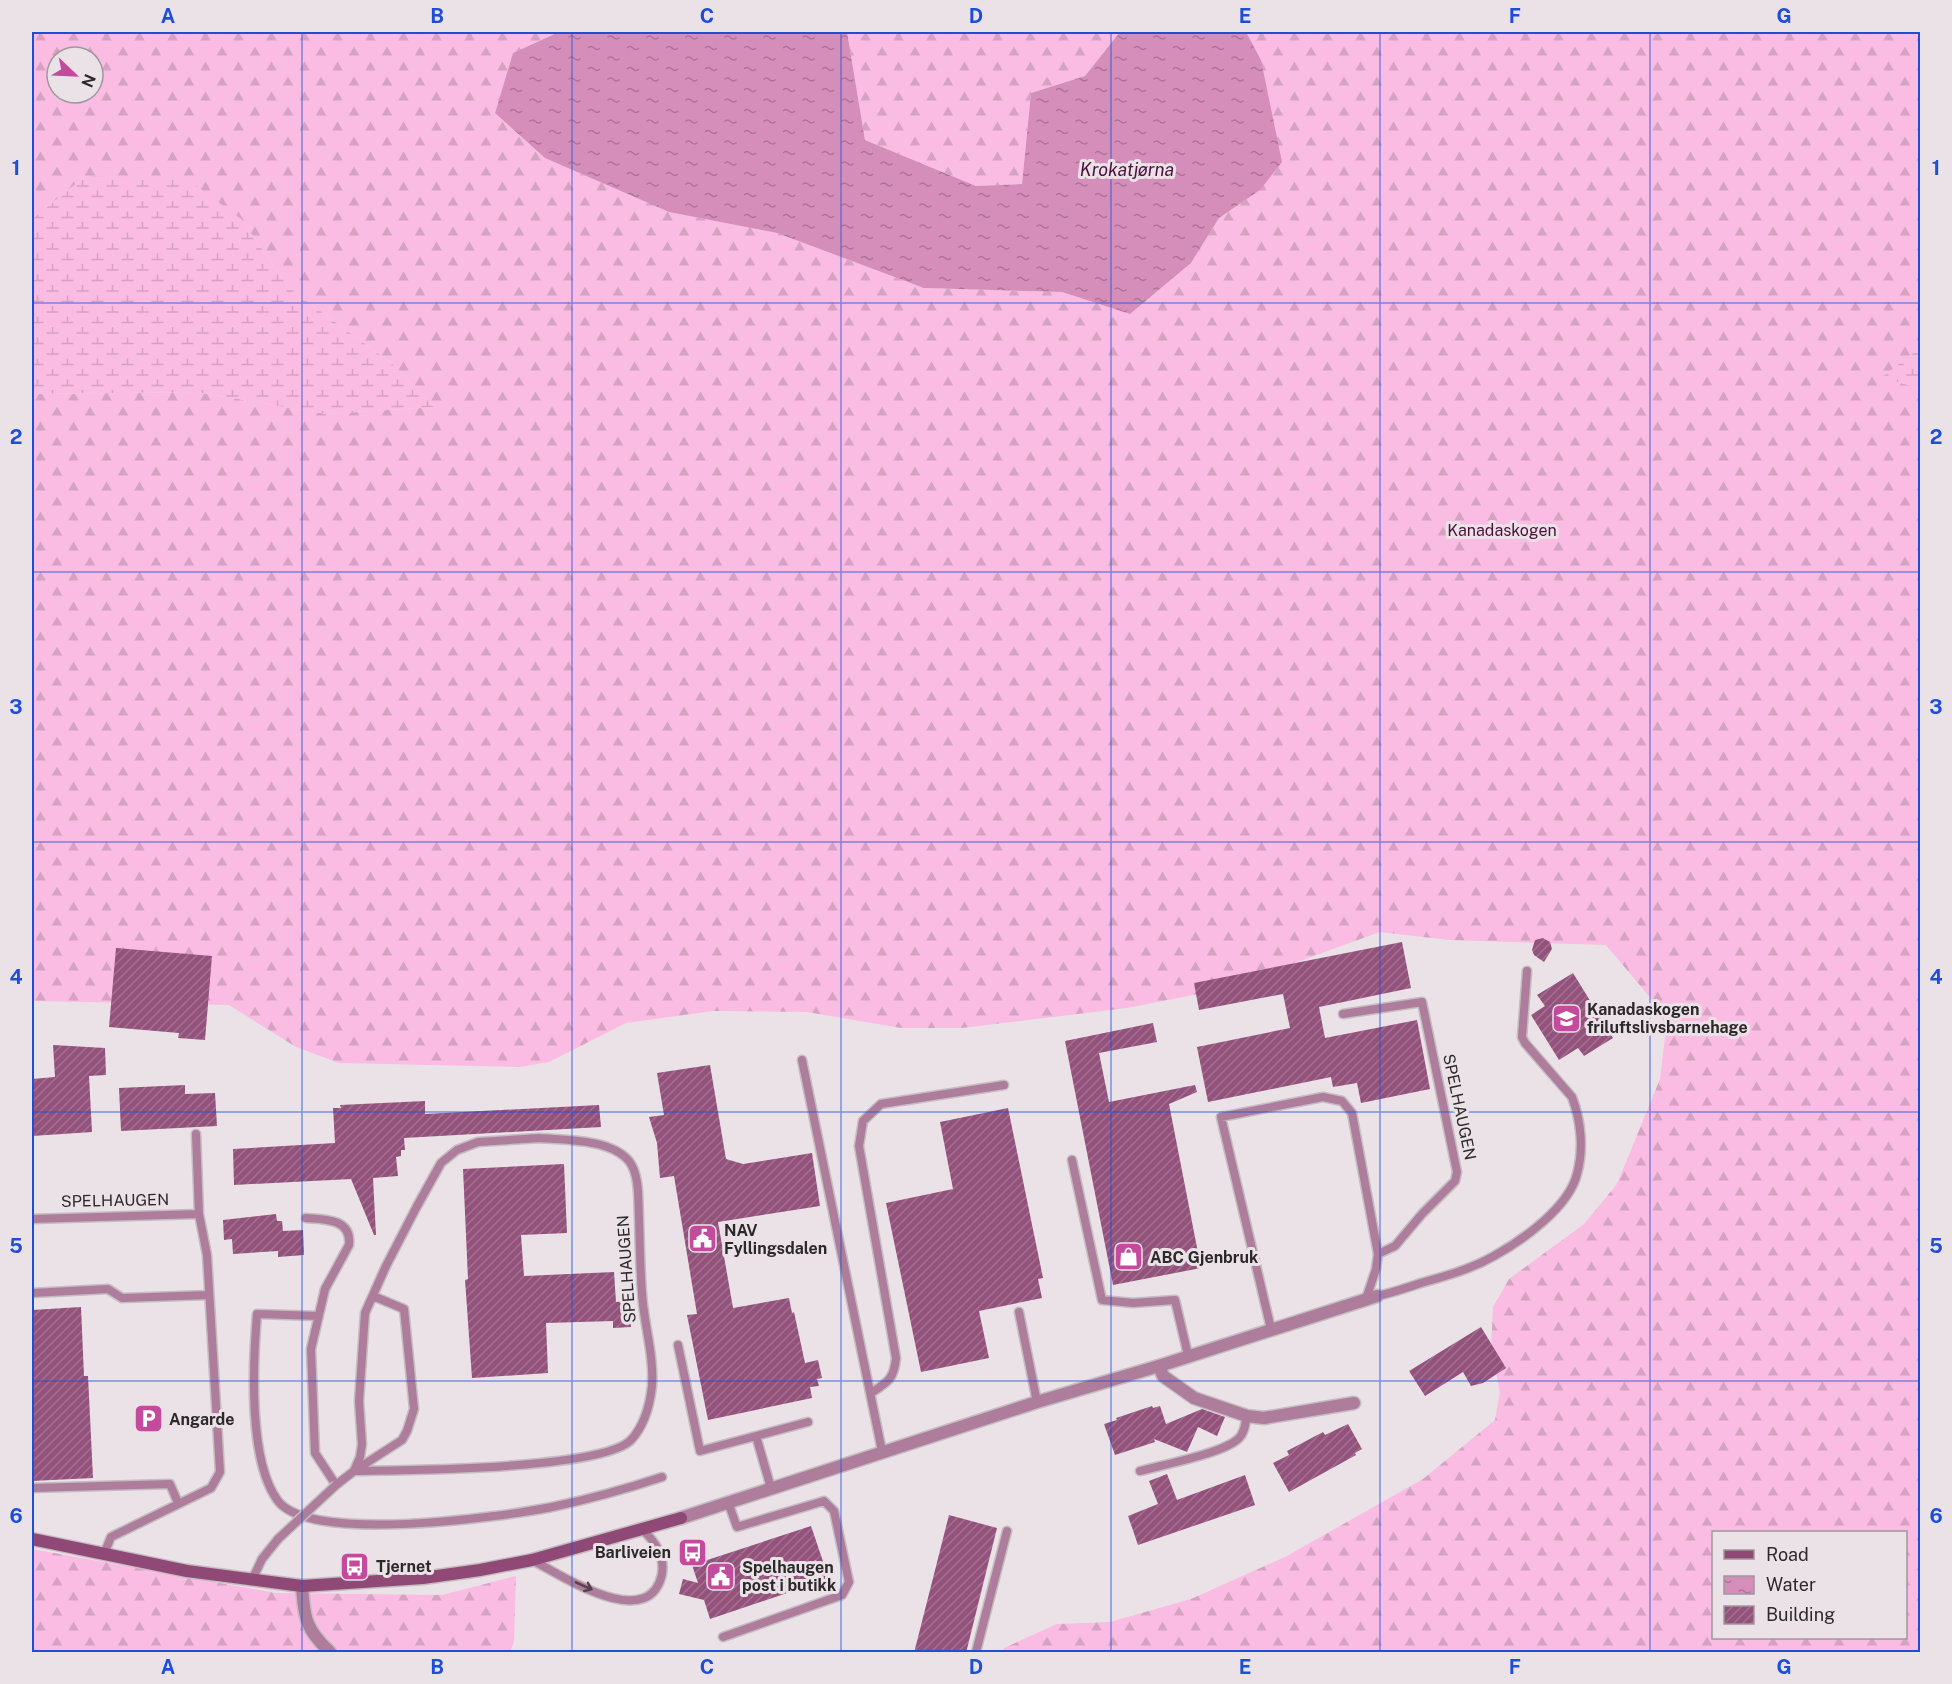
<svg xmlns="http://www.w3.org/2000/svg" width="1952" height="1684" viewBox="0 0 1952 1684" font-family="'Public Sans',sans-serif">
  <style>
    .forest { fill: url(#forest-firs); fill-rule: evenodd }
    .wetland { fill: url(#wetland-marsh) }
    .water { fill: url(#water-ripples) }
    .building { fill: url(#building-hatch) }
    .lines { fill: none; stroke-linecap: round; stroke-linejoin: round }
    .service-casing { stroke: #c5bdc1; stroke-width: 11 }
    .minor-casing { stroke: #c5bdc1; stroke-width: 15 }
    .tertiary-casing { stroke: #c5bdc1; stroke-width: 15 }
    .secondary-casing { stroke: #c5bdc1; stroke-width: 15 }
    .service { stroke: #ae7d9b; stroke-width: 8 }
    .minor { stroke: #ae7d9b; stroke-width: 12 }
    .tertiary { stroke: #ae7d9b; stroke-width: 12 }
    .secondary { stroke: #904977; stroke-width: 12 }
    .service-bridge-casing { stroke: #c5bdc1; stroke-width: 11; stroke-linecap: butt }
    .service-bridge { stroke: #ae7d9b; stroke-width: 8 }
    .oneway { stroke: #53424c }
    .grid { fill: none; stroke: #1d4ed8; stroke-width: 1.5; stroke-opacity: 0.55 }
    .labels { text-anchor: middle; stroke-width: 6; stroke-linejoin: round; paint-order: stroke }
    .park-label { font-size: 16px; fill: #4e0e3b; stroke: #ebe2e7 }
    .poi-label { font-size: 16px; font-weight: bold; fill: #2c292a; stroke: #ebe2e7; text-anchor: start }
    .street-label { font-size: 16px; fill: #2c292a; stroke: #ebe2e7 }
    .water-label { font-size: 18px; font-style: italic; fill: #4e0f3c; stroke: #ebe2e7 }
    .neatline { fill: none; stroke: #1d4ed8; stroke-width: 2 }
    .grid-label { font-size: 20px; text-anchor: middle; font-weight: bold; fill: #1d4ed8 }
  </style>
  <defs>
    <pattern id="forest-firs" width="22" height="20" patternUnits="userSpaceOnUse" patternTransform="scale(1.5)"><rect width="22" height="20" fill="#fabce2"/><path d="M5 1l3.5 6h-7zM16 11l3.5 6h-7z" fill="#d6a2c2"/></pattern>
    <pattern id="wetland-marsh" width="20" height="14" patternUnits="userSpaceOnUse" patternTransform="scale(1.5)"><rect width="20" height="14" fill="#fabce2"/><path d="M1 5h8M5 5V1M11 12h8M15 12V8" fill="none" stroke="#d6a2c2"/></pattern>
    <pattern id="water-ripples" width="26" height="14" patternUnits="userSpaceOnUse" patternTransform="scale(1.5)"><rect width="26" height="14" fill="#d58dba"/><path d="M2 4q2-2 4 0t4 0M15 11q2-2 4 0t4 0" fill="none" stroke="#ad7397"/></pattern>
    <pattern id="building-hatch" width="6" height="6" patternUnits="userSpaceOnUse" patternTransform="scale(1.5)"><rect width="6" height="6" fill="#93517c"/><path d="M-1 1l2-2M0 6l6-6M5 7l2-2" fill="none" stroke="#a07290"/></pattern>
  </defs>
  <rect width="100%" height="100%" fill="#ebe2e7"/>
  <!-- forest -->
  <path class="forest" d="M32,32h527l-46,21 -18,60 50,45 124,54 108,21 147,55 138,4 68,22 61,-51 28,-45 41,-28 1,-130 -15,-28h674v316l-37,29 37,12v1263h-918l2,-4 53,-24 53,-2 81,-23 94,-42 138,-78 72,-59 5,-28 -9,-43 2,-42 16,-28 75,-55 33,-40 43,-105 6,-50 -8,-22 -52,-62 -157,-5 -69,-8 -161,58 -92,18 -165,20h-61l-94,-16 -94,-1 -87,12 -77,39 -29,5 -181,-4 -43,-16 -67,-42 -197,-4v-609l9,2 156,-2 129,22 108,-7 -39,-41 -106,-78 -48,-69 -155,-43 -54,43zM57,57h36v36h-36zM1714,1532h192v106h-192z
    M847,32h273l-35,44 -54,17 -9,91 -46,2 -111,-46z
    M32,1549l244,44 166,2 74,-19 -2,66 -4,10h-478z"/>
  <!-- wetland -->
  <path class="wetland" d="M86,176l100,2 55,41 48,69 106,78 39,41 -108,7 -129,-22 -156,2 -9,-2v-173z
    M1920,348v41l-38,-12z"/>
  <!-- water -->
  <path class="water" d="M559,32h288l18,108 111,46 46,-2 9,-91 54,-17 35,-44h126l15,28 21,102 -22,28 -41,28 -28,45 -61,51 -68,-22 -138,-4 -147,-55 -108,-21 -124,-54 -50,-45 18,-60z"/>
  <!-- building -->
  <path class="building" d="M1543,938l7,4 2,7 -8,13 -10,-7 -2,-5 3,-10z
    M1402,942l9,46 -92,19 6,31 92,-18 13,69 -69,14 -4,-20 -24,4 -2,-10 -123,25 -11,-55 93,-19 -7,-34 -84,16 -5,-27z
    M116,948l96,8 -7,84 -27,-2 1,-5 -70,-6z
    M1573,973l40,65 -29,18 -6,-8 -19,12 -28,-45 14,-9 -8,-11z
    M1153,1023l4,19 -58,11 10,49 86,-17 2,7 -28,12 32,164 -88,17 -48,-244z
    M53,1045l52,3 1,27 -17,1 3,56 -60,4v-57l23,-2z
    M710,1065l16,94 17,5 69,-11 8,53 -102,16 15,86 56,-10 3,15 2,-1 11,51 13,-3 4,18 -5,1 2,7 -9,1 2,11 -104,22 -21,-105 10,-1 -23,-138 -14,2 -3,-35 -8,-26 15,-2 -7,-42z
    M185,1085v9l30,-1 2,33 -96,5 -2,-43z
    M425,1101v13l174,-9 2,22 -197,11 1,12h-4v6l-5,1 2,19 -25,2 3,57h-2l-23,-56 -117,6 -1,-36 102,-6 -2,-35h8l-1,-3z
    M1008,1108l35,170 -5,1 4,19 -63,13 10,47 -68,14 -35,-169 67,-14 -13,-67z
    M564,1164l3,69 -46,2 3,41 90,-4 2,30 13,-1 2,26 -18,1v-7l-67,2 2,50 -76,5 -7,-98 3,-1 -5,-110z
    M276,1214l1,7h5l1,10 20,-1 1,25 -26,2v-6l-45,3 -1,-15 -8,1 -1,-20z
    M81,1307l3,69h4l5,102 -61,3v-171z
    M1481,1327l25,41 -23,15 -12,3 -8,-14 -38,24 -16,-25z
    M1152,1406l1,2 7,-2 6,18 36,-15 23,8 -8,19 -19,-9 -11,25 -33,-13 1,3 -40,13 -11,-31 13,-4 -1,-2z
    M1348,1424l14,25 -7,4 1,2 -67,37 -16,-29 16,-8 -2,-4 36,-19 2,3z
    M1167,1474l10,26 68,-25 10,30 -117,40 -10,-29 30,-12 -9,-23z
    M949,1515l48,13 -31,125h-52z
    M811,1526l18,53 -119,40 -6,-19 -25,-6 4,-15 15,4 -6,-18z"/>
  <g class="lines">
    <defs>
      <path id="service" d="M1343,1014l79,-12 35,170 -2,9 -33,33 -27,32 -17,8 -2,15 -10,30
        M802,1060l80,391
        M539,1138c26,2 72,1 90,23 11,14 9,40 10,57 1,29 1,58 4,86 3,27 11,55 9,82 -2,18 -8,40 -21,54 -30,30 -228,30 -277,31l6,-14 2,-13 -3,-43 6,-88 21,-47 30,-58 25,-45 16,-13 21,-8z
        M1072,1160l30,140 31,3 42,-3 13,55
        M306,1218c19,1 46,1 43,27l-24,44 -14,60 4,104 21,32 18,-14 48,-31 5,-9 7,-22 -10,-100 -31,-13
        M32,1219l167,-5
        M32,1293l76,-4 14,9 87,-3
        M1377,1296c15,-3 29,-8 44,-13 25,-7 50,-14 73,-27 29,-16 75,-49 83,-82 7,-25 4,-53 -5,-77l-47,-54 -3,-6 5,-66
        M1019,1312l18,90
        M318,1316l-61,-2c-4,48 -9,147 21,187 33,43 223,16 274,6 38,-8 74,-18 110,-30
        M1271,1329l-50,-212 102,-20 19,4 10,12 26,141
        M678,1345l22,106 56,-15 15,52
        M871,1393c17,-11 23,-14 25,-35l-37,-212 4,-25 18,-17 123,-19
        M756,1436l52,-14
        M1140,1471c22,-6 85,-18 99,-33 6,-6 6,-14 8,-22
        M32,1488l138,-4 8,19
        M104,1554l7,-17 100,-49 9,-16 -13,-217 -8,-41 -3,-80
        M532,1560c29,15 117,74 130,14 3,-19 -7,-32 -19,-44
        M252,1580l10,-21 16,-20
        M723,1637l119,-42 7,-13 -15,-71 -10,-10 -87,26 -9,-25
        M976,1652l31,-121"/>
      <path id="minor" d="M1159,1366l4,10 31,22 53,18 17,2 90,-15
        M302,1586c2,32 4,44 28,66"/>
      <path id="tertiary" d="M681,1518l356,-116 122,-36 218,-70"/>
      <path id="secondary" d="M32,1539l155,32 115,15 121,-8 57,-8 52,-10 149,-42"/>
    </defs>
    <!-- service casing -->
    <use href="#service" class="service-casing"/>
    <!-- minor casing -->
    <use href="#minor" class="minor-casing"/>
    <!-- tertiary casing -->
    <use href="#tertiary" class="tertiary-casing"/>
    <!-- secondary casing -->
    <use href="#secondary" class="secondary-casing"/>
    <!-- service -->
    <use href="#service" class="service"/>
    <!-- minor -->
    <use href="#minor" class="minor"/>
    <!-- tertiary -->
    <use href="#tertiary" class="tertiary"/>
    <!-- secondary -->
    <use href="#secondary" class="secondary"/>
    <defs>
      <path id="service-bridge" d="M278,1539l58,-54"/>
    </defs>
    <!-- service-bridge casing -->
    <use href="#service-bridge" class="service-bridge-casing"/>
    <!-- service-bridge -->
    <use href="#service-bridge" class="service-bridge"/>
  </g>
  <!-- one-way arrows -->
  <defs><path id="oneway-shaft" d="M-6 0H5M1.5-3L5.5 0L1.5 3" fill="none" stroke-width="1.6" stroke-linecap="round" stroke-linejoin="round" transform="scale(1.5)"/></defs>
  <use class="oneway" href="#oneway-shaft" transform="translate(584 1586) rotate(24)"/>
  <!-- grid -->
  <path class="grid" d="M302,32v1620M572,32v1620M841,32v1620M1111,32v1620M1380,32v1620M1650,32v1620M32,303h1888M32,572h1888M32,842h1888M32,1112h1888M32,1381h1888"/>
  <!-- icons -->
  <defs>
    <symbol id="school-square" viewBox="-11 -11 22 22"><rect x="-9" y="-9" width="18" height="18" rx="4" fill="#c34a9d" stroke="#ebe2e7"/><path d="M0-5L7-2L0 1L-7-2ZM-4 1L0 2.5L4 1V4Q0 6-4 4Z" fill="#fff"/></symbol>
    <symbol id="civic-square" viewBox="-11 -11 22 22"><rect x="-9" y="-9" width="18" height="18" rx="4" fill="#c34a9d" stroke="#ebe2e7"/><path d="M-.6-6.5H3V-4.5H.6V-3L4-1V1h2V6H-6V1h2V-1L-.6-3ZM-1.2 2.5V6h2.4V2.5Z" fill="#fff"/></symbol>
    <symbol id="shop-square" viewBox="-11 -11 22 22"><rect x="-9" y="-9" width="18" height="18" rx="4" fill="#c34a9d" stroke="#ebe2e7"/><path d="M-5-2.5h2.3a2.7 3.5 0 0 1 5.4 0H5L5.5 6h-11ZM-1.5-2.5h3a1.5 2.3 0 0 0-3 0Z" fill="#fff"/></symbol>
    <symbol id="parking-square" viewBox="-11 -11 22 22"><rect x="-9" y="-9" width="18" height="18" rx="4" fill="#c34a9d" stroke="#ebe2e7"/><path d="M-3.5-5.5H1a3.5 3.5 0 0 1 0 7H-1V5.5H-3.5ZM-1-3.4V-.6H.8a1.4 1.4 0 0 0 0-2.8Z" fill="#fff"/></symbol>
    <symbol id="bus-square" viewBox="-11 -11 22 22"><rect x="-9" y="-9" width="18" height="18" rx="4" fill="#c34a9d" stroke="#ebe2e7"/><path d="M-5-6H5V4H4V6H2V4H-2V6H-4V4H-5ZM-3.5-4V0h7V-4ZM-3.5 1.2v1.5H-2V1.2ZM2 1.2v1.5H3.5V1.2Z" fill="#fff"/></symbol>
  </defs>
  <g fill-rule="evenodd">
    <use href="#school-square" x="1550" y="1002" width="33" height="33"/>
    <use href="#civic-square" x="686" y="1222" width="33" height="33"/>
    <use href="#shop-square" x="1112" y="1240" width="33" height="33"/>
    <use href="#parking-square" x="132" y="1402" width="33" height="33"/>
    <use href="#bus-square" x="676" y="1536" width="33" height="33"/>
    <use href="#bus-square" x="338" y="1550" width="33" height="33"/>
    <use href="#civic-square" x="704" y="1560" width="33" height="33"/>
  </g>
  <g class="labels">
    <!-- park labels -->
    <g class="park-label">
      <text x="1502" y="536">Kanadaskogen</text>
    </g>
    <!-- poi labels -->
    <g class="poi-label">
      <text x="1587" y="1015">Kanadaskogen<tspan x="1587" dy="18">friluftslivsbarnehage</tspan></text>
      <text x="724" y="1236">NAV<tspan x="724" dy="18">Fyllingsdalen</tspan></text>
      <text x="1150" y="1263">ABC Gjenbruk</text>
      <text x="169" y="1425">Angarde</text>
      <text x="671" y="1558" text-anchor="end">Barliveien</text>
      <text x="376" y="1572">Tjernet</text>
      <text x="742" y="1573">Spelhaugen<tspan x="742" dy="18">post i butikk</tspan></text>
    </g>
    <!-- street labels -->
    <g class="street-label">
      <text transform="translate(1460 1107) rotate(78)" y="6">SPELHAUGEN</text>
      <text transform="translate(115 1200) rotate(-1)" y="6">SPELHAUGEN</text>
      <text transform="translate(626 1269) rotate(-94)" y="6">SPELHAUGEN</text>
    </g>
    <!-- water labels -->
    <g class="water-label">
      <text x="1127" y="176">Krokatjørna</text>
    </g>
  </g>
  <!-- border -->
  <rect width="1952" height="1684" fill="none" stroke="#ebe2e7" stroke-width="66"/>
  <!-- legend -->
  <rect x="1712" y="1531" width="195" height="108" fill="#ebe2e7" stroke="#9f989b" stroke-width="1.5"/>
  <rect x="1724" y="1550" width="30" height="9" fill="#904977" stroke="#9f989b" stroke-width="1.5"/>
  <text x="1766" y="1561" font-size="18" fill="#2c292a">Road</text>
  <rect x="1724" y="1576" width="30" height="18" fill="url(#water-ripples)" stroke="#9f989b" stroke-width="1.5"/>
  <text x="1766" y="1591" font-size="18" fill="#2c292a">Water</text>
  <rect x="1724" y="1606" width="30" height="18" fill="url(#building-hatch)" stroke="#9f989b" stroke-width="1.5"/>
  <text x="1766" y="1621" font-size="18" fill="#2c292a">Building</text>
  <!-- north arrow -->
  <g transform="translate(75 75) rotate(113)"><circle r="28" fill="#ebe2e7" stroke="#9f989b" stroke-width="1.5"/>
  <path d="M0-4.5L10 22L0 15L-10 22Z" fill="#c34a9d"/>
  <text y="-9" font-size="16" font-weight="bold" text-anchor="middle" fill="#2c292a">N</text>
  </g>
  <rect x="33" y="33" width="1886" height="1618" class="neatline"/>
  <g class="grid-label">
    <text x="168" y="23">A</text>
    <text x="437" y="23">B</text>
    <text x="707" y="23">C</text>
    <text x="976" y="23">D</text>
    <text x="1245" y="23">E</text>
    <text x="1515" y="23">F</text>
    <text x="1784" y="23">G</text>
    <text x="16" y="175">1</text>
    <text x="1936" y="175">1</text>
    <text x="16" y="444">2</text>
    <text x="1936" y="444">2</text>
    <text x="16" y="714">3</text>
    <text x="1936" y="714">3</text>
    <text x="16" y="984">4</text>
    <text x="1936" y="984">4</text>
    <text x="16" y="1253">5</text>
    <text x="1936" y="1253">5</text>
    <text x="16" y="1523">6</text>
    <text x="1936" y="1523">6</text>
    <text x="168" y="1674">A</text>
    <text x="437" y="1674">B</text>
    <text x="707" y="1674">C</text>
    <text x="976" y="1674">D</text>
    <text x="1245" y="1674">E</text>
    <text x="1515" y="1674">F</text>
    <text x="1784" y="1674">G</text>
  </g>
</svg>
